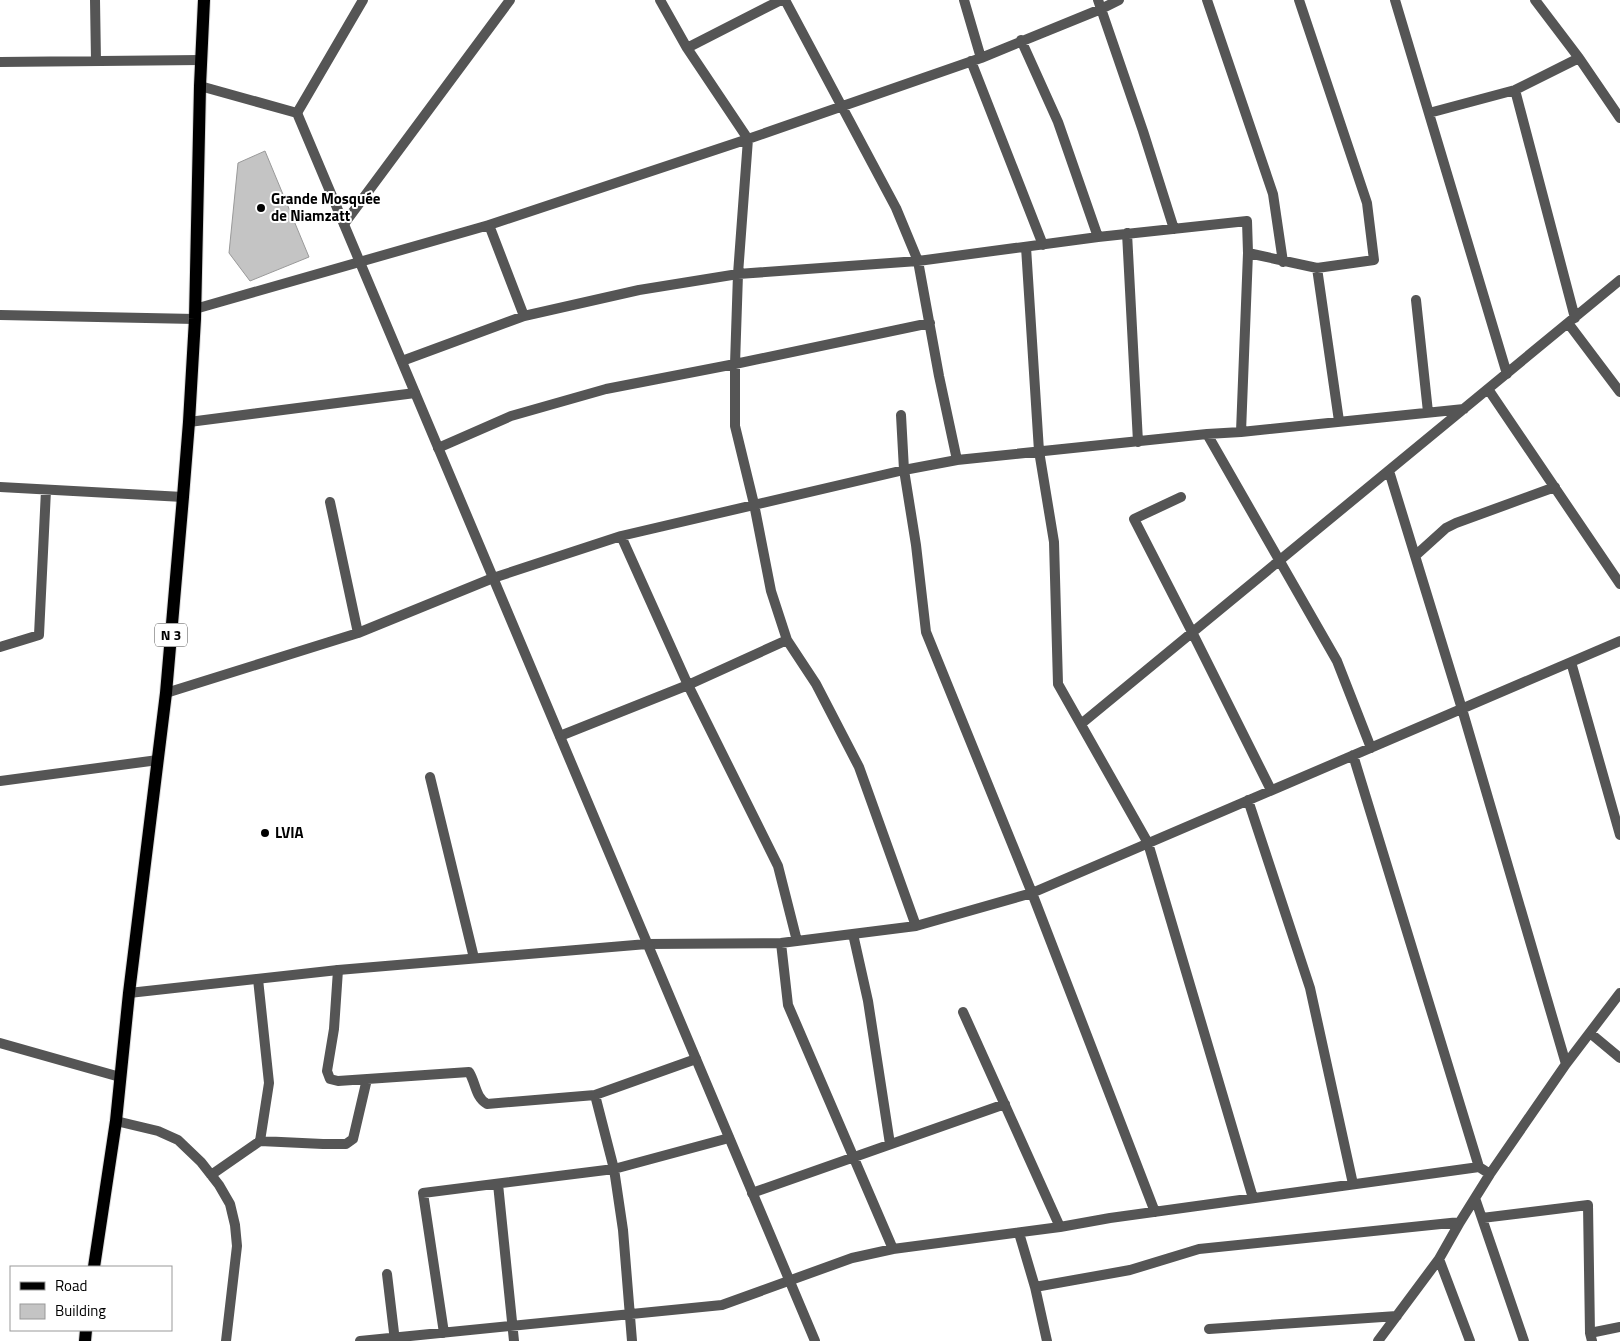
<svg xmlns="http://www.w3.org/2000/svg" width="1620" height="1341" viewBox="0 0 1620 1341" font-family="'Titillium Web',sans-serif">
  <style>
    .building { fill: #c4c4c4; stroke: #999 }
    .lines { fill: none; stroke-linecap: round; stroke-linejoin: round }
    .primary-casing { stroke: #dbdbdb; stroke-width: 14 }
    .minor { stroke: #555; stroke-width: 10 }
    .tertiary { stroke: #555; stroke-width: 10 }
    .primary { stroke: #000; stroke-width: 12 }
    .poi-dot { fill: #000; stroke: #fff; stroke-width: 2 }
    .labels { text-anchor: middle; stroke-width: 4; stroke-linejoin: round; paint-order: stroke }
    .shield { fill: #fff; stroke: #4c4c4c; stroke-width: 1 }
    .shield-label { font-size: 14px; font-weight: bold; fill: #000 }
    .poi-label { font-size: 15px; font-weight: bold; fill: #000; stroke: #fff; text-anchor: start }
  </style>
  <rect width="100%" height="100%" fill="#fff"/>
  <!-- building -->
  <path class="building" d="M265,151l44,106 -59,24 -21,-28 9,-90z"/>
  <g class="lines">
    <defs>
      <path id="primary" d="M94,1267l22,-146 13,-128 37,-300 17,-196 6,-75 6,-103 5,-233 4,-86
        M85,1341l1,-11"/>
    </defs>
    <!-- primary casing -->
    <use href="#primary" class="primary-casing"/>
    <!-- minor -->
    <path class="minor" d="M95,0l1,61
      M660,0l27,48 61,91 -10,135 -3,90v62l19,78 17,87 16,49 29,44 43,83 57,159
      M785,0l111,208 22,53 21,115 18,84
      M964,0l17,58
      M1098,0l45,131 31,98
      M1207,0l66,194 10,68
      M1395,0l112,374
      M1535,0l44,58 41,60
      M1021,40l37,82 40,115
      M687,48l94,-48
      M971,61l72,184
      M0,62l201,-2
      M1515,90l60,228
      M297,113l66,-113
      M1429,113l86,-23 64,-32
      M344,224l166,-224
      M489,225l35,91
      M1127,233l11,209
      M1026,247l13,204 15,91 4,142 90,159 105,355
      M1248,253l69,15 57,-8 -7,-57 -68,-203
      M1317,268l22,153
      M1416,300l12,112
      M195,309l294,-84 259,-86 233,-81 120,-49 18,-9
      M0,315l195,4
      M1568,323l52,69
      M402,361l122,-45 115,-26 99,-16 180,-13 180,-24 149,-16 1,32 -7,179
      M1488,389l132,195
      M901,415l3,55 12,75 10,87 106,261 123,319
      M189,422l226,-29
      M1207,434l130,227 34,87
      M438,448l73,-32 95,-27 129,-25 195,-41
      M1389,471l73,238 104,355
      M0,487l183,10
      M1181,497l-47,22 58,113 79,158
      M330,502l28,131
      M621,536l67,149 90,181 19,75
      M1415,556l31,-28 10,-5 99,-36
      M0,647l39,-12 7,-145
      M1571,662l49,173
      M166,693l192,-60 135,-55 128,-42 283,-66 53,-10 250,-26 34,-2 223,-23
      M1081,724l539,-444
      M560,736l128,-51 99,-45
      M1353,755l126,412 11,7
      M430,777l44,181
      M0,781l158,-21
      M1248,800l62,188 43,196
      M853,934l15,67 22,143
      M781,943l7,62 105,244
      M647,944l134,-1 135,-17 116,-33 588,-252
      M338,970l-4,59 -7,42 3,8 8,2 131,-9c7,11 6,25 18,32l108,-9 101,-36
      M258,979l11,104 -9,58 63,3h23l7,-5 14,-60
      M963,1012l97,215
      M1590,1033l30,25
      M0,1043l120,34
      M595,1095l19,74 9,61 9,111
      M116,1121l42,10 20,9 23,22 18,23 11,19 5,21 2,21 -11,95
      M211,1175l49,-34
      M498,1184l16,157
      M752,1193l253,-89
      M1475,1198l49,143
      M1482,1218l106,-13 2,128 2,8
      M1019,1233l16,54 12,54
      M1439,1259l31,82
      M387,1274l8,67
      M1035,1287l95,-17 69,-21 261,-27
      M1209,1329l188,-13
      M444,1333l-21,-140 191,-24 115,-31
      M1590,1333l30,-6
      M360,1341l362,-36 130,-47 41,-9 167,-22 50,-9 369,-51
      M1378,1341l61,-82 21,-37 30,-48 76,-110 54,-71"/>
    <!-- tertiary -->
    <path class="tertiary" d="M200,86l97,27 518,1228
      M129,993l209,-23 309,-26"/>
    <!-- primary -->
    <use href="#primary" class="primary"/>
  </g>
  <!-- markers -->
  <g class="poi-dot">
    <circle cx="261" cy="208" r="5"/>
    <circle cx="265" cy="833" r="5"/>
  </g>
  <g class="labels">
    <!-- shield labels -->
    <rect class="shield" x="155" y="623.5" width="32" height="23" rx="4"/>
    <g class="shield-label">
      <text x="171" y="640">N 3</text>
    </g>
    <!-- poi labels -->
    <g class="poi-label">
      <text x="271" y="204">Grande Mosquée<tspan x="271" dy="17">de Niamzatt</tspan></text>
      <text x="275" y="838">LVIA</text>
    </g>
  </g>
  <!-- legend -->
  <rect x="10" y="1266" width="162" height="65" fill="#ffffff" stroke="#999999"/>
  <rect x="20" y="1282" width="25" height="8" fill="#000000" stroke="#999999"/>
  <text x="55" y="1291" font-size="15" fill="#000000">Road</text>
  <rect x="20" y="1304" width="25" height="15" fill="#c4c4c4" stroke="#999999"/>
  <text x="55" y="1316" font-size="15" fill="#000000">Building</text>
</svg>
